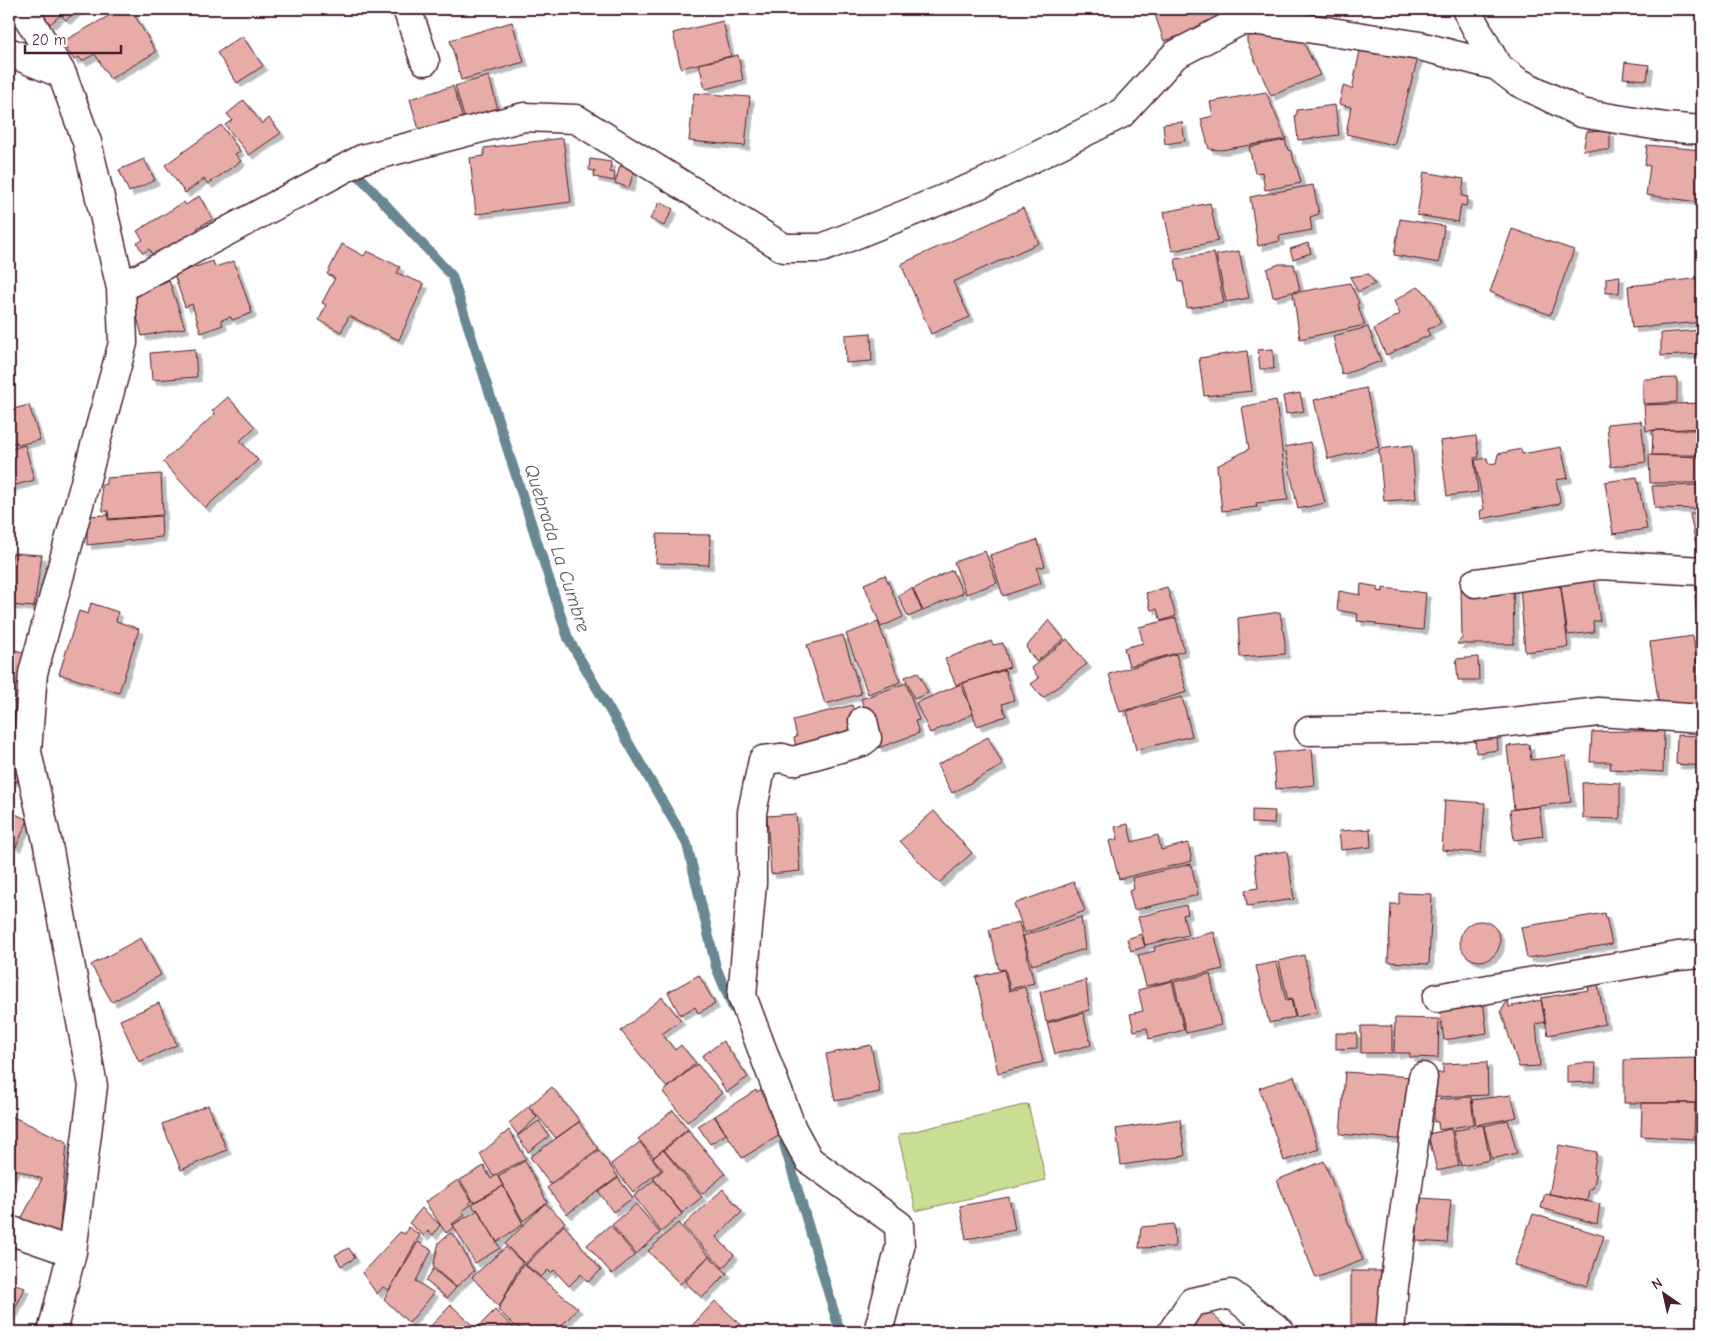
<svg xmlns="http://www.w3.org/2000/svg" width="1711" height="1341" viewBox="0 0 1711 1341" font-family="'Comic Neue',sans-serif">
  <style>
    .green { fill: #c9de93; stroke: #8a7e5f }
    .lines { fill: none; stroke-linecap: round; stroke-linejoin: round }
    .stream { stroke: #698893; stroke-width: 10 }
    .building { fill: #e7aca8; stroke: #4a1f2b; filter: url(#shadow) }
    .pedestrian-casing { stroke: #4a1f2b; stroke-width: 31 }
    .minor-casing { stroke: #4a1f2b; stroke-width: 31 }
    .tertiary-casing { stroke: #4a1f2b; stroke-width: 31 }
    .pedestrian { stroke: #fff; stroke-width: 28 }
    .minor { stroke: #fff; stroke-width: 28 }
    .tertiary { stroke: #fff; stroke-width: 28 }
    .labels { text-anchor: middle; stroke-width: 4.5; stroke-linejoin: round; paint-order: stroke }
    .water-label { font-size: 19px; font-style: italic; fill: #5c5c68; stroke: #fff }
  </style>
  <defs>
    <filter id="shadow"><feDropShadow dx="4.5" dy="4.5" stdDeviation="0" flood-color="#0004"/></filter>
  </defs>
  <rect width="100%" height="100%" fill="#fff"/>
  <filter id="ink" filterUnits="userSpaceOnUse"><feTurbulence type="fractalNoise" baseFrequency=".02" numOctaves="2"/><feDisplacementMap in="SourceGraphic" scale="10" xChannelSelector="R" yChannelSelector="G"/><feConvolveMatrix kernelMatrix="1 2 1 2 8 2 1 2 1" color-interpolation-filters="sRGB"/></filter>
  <g filter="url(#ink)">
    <!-- green -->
    <path class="green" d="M1028,1104l18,76 -130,31 -18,-76z"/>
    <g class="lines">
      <!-- stream -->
      <path class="stream" d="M360,177l92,99 116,362 119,206 29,123 17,41
        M784,1144l56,188"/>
    </g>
    <!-- building -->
    <path class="building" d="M38,9h41l-13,11 -5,-5 -11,9z
      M121,9h10l25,43 -46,27 -15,-25 -13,7 -3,-4 -5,3 -12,-18z
      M1153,9h60l5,14 -54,18z
      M723,21l8,35 -50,12 -8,-35z
      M512,22l12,40 -63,18 -11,-40z
      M1253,34l48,4 19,37 -49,21 -24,-54v-7z
      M242,36l21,30 -26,17 -20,-30z
      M1361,46l57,12 -24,87 -48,-11 5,-27 -12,-3 4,-18 9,3z
      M738,55l5,25 -38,9 -6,-25z
      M1625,62l24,3 -2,15 -24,-2z
      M489,76l9,34 -33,10 -10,-34z
      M453,86l10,34 -43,13 -10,-34z
      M1266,92l20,47 -65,11 -12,-1 -8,-30 12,-3 -3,-14z
      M694,93l56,4 -5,49 -56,-5z
      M244,100l18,24 7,-6 12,15 -32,22 -24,-30 7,-5 -5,-6z
      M1335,105l4,30 -41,5 -3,-25 2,-1v-4z
      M1182,122l3,19 -20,3 -2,-20z
      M221,125l19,26 -5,3 6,7 -33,23 -4,-5 -19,14 -20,-28z
      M1587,131l23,1v18h-27z
      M563,138l8,64 -95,12 -6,-56 14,-2v-8z
      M1285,140l3,10 3,1 4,13h1l5,19 -36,7 -3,-18 -7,1 -6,-26z
      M1647,145l55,5 -3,52 -53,-7 4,-29 -5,-1z
      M144,159l11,21 -26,12 -10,-22z
      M590,159l21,3 -1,10 5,1 -1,8 -20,-4 1,-6 -6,-1z
      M620,166l14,4 -5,18 -14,-5z
      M1424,172l40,7 -2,17 6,1 -2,9 -5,-1 -3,17 -41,-7z
      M1313,185l6,29 -9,3 2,13 -33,6 1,5 -22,5 -8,-49z
      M199,196l14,23 -16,9 2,3 -44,28 -6,-10 -6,4 -6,-10 6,-3 -6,-9 47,-29 2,3z
      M660,202l13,7 -9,17 -14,-7z
      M1210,203l8,38 -46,10 -8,-39z
      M1023,208l16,35 -86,39 17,35 -39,17 -30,-70z
      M1400,219l44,7 -5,37 -45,-8z
      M1512,229l62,21 -24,65 -60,-23z
      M1308,243l3,10 -18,6 -3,-10z
      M342,244l22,12 3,-5 33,16 -3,6 27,11 -25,56 -50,-24 -8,16 -22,-12 7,-15 -4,-2 13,-25 -8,-4z
      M1239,251l10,47 -23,4 -10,-47z
      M1214,253l10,50 -37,5 -4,-26h-4l-4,-23z
      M213,261l2,6 19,-6 18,52 -20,7 -1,-3 -10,3 2,5 -22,8 -9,-29 -7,3 -11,-33z
      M1279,264h15l6,26 -27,7 -6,-28z
      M1369,274l6,10 -17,8 -8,-15z
      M1620,276l-1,17h-13v-15z
      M1702,278v44l-70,6 -4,-42z
      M169,280l16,48 -43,8 -10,-38z
      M1350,283l9,20 -2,1 8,21 -65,14 -7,-46z
      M1417,287l5,2 8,10 11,24 -14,7 3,5 -44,20 -12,-26 26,-15 -6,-13z
      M1368,327l13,34 -39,14 -9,-39z
      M1702,330v24l-41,2v-23z
      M871,333l1,28 -26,2 -1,-28z
      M195,349l2,28 -45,3 -2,-27z
      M1273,349l1,20h-14l-2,-19z
      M1247,351l5,40 -48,5 -5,-38z
      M1677,378v24l-34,2v-25z
      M1366,388l13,59 -51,12 -14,-59z
      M1300,393l4,18 -18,3 -3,-18z
      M228,397l27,30 -15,14 18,19 -53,48 -42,-46 52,-48 -3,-3z
      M1276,400l12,100 -32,3 1,4 -35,4 -5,-45 32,-17 -7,-42z
      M1701,403l1,25 -56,3 -2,-26z
      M29,405l11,35 -22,5 -1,-3 -8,2v-34z
      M1641,421l5,41 -35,5 -4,-43z
      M1653,430h49v25h-50z
      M1476,436l3,21 -5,1 4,34 -31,4 -7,-55z
      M1310,442l15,61 -27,6 -13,-62z
      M25,445l9,35 -25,7v-37z
      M1412,445l4,54 -32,2 -5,-52z
      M1561,447l7,31 -12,2 4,20 -1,4 -78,15 -1,-8 4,-2 -9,-49 12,-2 2,6 7,-1 2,-9 23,-5 1,5z
      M1649,455l53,2v26h-52z
      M161,474l2,41 -54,4 -1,-8h-5l-2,-26 5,-1v-6z
      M1637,477l10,52 -34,5 -8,-52z
      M1702,485v24l-47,-1 -3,-22z
      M1702,513v53h-2l-10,-52z
      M108,515v5l53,-4 1,21 -75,8v-29z
      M657,534l53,1 -1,30 -53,-2z
      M1037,540l8,26 -8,2 4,15 -38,13 -13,-41z
      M985,551l12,32 -31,11 -12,-32z
      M13,553l29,2 -8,52 -25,-2v-33z
      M952,570l11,23 -40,18 -10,-22z
      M885,575l18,42 -22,10 -17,-43z
      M1558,577l36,1 6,43h-7l1,11 -26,3 -7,-48h-2z
      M1560,581l8,66 -43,5 -5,-66z
      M1361,584l18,3 -2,4 6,1v-4l43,5 -3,37 -47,-5v-2l-19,-2 1,-7 -21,-4 2,-19 21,4z
      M1513,584l1,60h-57l5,-6 -1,-49 3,-3z
      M1167,587l9,29 -15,5 -4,-12 -6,1 -5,-17z
      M912,588l10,23 -14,6 -10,-22z
      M1695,595h7v45h-4z
      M91,603l27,9 -2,9 23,8 -20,64 -60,-19 20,-63 9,3z
      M1280,612l5,30v12l-45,3 -2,-39z
      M1176,618l8,33 -55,15 -5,-18 19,-5 -4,-16z
      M1049,620l15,19 -28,23 -10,-15z
      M878,622l22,60 -32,12 -22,-60z
      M843,635l18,59 -36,10 -18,-59z
      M1693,636l9,67 -43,5 -9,-66z
      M1067,639l20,25 -44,34 -12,-14 8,-6 -8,-10z
      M991,641l2,4 10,-2 7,24 -54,18 -11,-26z
      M9,648l19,6 -9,29 -10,-3z
      M1176,654l11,38 -67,20 -11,-38z
      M1478,657l1,23h-21l-2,-21z
      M1005,670l9,30 -12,4 4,12 -29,10 -14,-43z
      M918,672l10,21 -14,6 -9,-22z
      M906,683l13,37 -4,1 4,12 -41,15 -17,-49z
      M961,684l12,30 -43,19 -14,-30z
      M1182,697l10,39 -56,14 -9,-39z
      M9,701l8,1 -4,34 -4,-1z
      M852,705l9,35 -63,16 -4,-18 3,-1 -4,-17z
      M1624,731h40l-1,41 -53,-3 1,-7h-21l2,-30z
      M1497,734l1,16 -22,3 -1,-17z
      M1677,735l25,1v30l-26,-2z
      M988,737l15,28 -51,28 -15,-28z
      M1529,744l2,16 35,-4 5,46 -57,7 -7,-63z
      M9,747l7,2 -4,15 10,3 -5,15 -8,-2z
      M1312,749l3,36 -39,4 -3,-36z
      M1601,782l19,1v36l-37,-1 -1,-35z
      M1445,800l40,3 -4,50 -39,-3z
      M1539,806l4,30 -29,4 -4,-30z
      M1252,810l23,1 -1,13 -22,-1z
      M9,811l19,9 -12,27 -7,-4z
      M934,811l38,42 -33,30 -39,-42z
      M796,814l4,57 -29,3 -4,-58z
      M1128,824l4,18 26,-7 3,15 27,-7 4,18 -73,18 -10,-38 9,-2 -3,-12z
      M1370,829l1,18 -30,3 -2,-19z
      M1287,851l7,48 -47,7 -2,-16 13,-2 -4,-32z
      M1191,864l7,31 -64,15 -5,-19 5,-2 -2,-11z
      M1074,882l11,29 -60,22 -11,-29z
      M1399,893l33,1 -3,70 -41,-2 3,-58h8z
      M1186,905l2,9 -5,1 5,20 -43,10 -7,-28z
      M1605,913l7,31 -85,14 -6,-31z
      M1081,917l4,32 -53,16 -9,-29z
      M1460 941a20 20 0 1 1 40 0a20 20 0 1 1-40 0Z
      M1019,922l15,61 -24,6 -5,-20 -6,1 -10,-40z
      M1214,932l9,37 -77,17 -8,-31 17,-4 -1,-4z
      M1141,934l4,13 -14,4 -4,-12z
      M141,938l20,37 -49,27 -21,-37z
      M1304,955l13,57 -21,5 -4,-18 -4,1 -9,-39z
      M1277,962l9,39 5,-1 4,17 -26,6 -13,-57z
      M1004,970l5,21 16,-4 18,75 -45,11 -22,-96z
      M1210,974l11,51 -35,8 -12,-51z
      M699,975l16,29 -17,9 -3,-6 -15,8 -12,-23z
      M1086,980l3,30 -43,12 -6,-30z
      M1172,981l12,49 -35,9 -2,-11 -13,3 -4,-17 13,-3 -5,-21z
      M1598,984l7,40 -57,11 -7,-37 48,-8 -1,-4z
      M662,997l19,23 -19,14 13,16 6,-5 15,18 -29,25 -46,-57z
      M1483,1000l4,33 -43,7 -5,-33z
      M1508,1000l1,7 32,-7 4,22 -9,2 4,42 -21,1 -18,-56z
      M159,1003l18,42 -38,17 -19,-42z
      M1083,1013l8,32 -36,9 -8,-31z
      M1395,1018l44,1 -1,39 -28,-1v-4h-16z
      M1361,1026h31v27h-31z
      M1336,1033h21v15l-21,1z
      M723,1041l25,36 -21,15 -25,-36z
      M871,1045l9,47 -45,9 -9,-47z
      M1696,1058l3,22h3v16h-5v7h-73v-43z
      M1487,1062l1,33 -52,2 -1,-24h8v-9z
      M1581,1063h15l-1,19 -28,1v-18z
      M697,1064l25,29 -35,29 -24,-30z
      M1345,1072l67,5 -5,63 -67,-6z
      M1294,1076l25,73 -35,12 -25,-73z
      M767,1086l18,46 -43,26 -27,-42 41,-26 1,2z
      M552,1087l28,34 -24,17 -27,-32z
      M1511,1095l6,22 -41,8 -4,-25z
      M1471,1097l3,27 -35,6 -1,-8h-4v-22z
      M1642,1103h53l-1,36 -53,-3z
      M208,1105l19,45 -46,20 -19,-46z
      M528,1107l9,10 -19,18 -9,-12z
      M673,1110l15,19 -34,28 -16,-18z
      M9,1115l58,27 -8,97 -42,-12 25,-48 -27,-10 -6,13z
      M714,1116l12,18 -16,10 -12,-18z
      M1180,1119l5,37 -64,9 -5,-36z
      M1508,1120l9,33 -25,6 -8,-33z
      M539,1121l10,15 -21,16 -11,-16z
      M579,1122l19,27 -48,35 -20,-27z
      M1483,1125l7,35 -29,6 -8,-35z
      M1451,1129l8,37 -22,5 -9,-37z
      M509,1130l17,29 -33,17 -13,-22z
      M688,1130l37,44 -23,20 -38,-44z
      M640,1142l21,28 -28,22 -22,-28z
      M1559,1145l38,7 -4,21 3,1 -1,6 -2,8 -4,1 -2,12 -38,-7z
      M599,1150l19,27 -51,37 -20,-26z
      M663,1150l39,47 -20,16 -29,-35 10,-8 -10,-12z
      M525,1161l22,41 -24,19 -25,-45z
      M1324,1161l39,99 -47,18 -39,-98z
      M484,1166l7,13 6,-4 6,11 -29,16 -14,-22z
      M618,1178l15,20 -20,14 -14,-20z
      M458,1180l14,21 -3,2 2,2 -9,6 3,4 -13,9 2,3 -8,6 -21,-31z
      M654,1180l28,34 -21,18 -27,-36z
      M503,1186l20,38 -26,18 -20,-33 -2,1 -3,-6z
      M723,1189l19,23 -26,25 18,18 -11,13 -40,-42z
      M1545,1193l55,11 -3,20 -56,-16z
      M1009,1197l6,33 -49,9 -6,-33z
      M1420,1198l31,2 -4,43 -31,-2z
      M545,1203l20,19 -40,42 -20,-20z
      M636,1204l24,29 -24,21 -24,-29z
      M422,1208l18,17 -7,10 -5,-4 -4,5 -15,-13z
      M478,1210l22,38 -25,15 -22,-38z
      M1533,1214l71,22 -17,50 -73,-21z
      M678,1223l31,33 -29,28 -32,-33z
      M1174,1224l1,23 -36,1 2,-21z
      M564,1225l37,45 -13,12 -7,-8 -12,12 -15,-16 -3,3 -3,-3 -7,7 -15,-12z
      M610,1225l25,30 -23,19 -25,-29z
      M408,1227l12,8 -31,55 -6,-3 -6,7 -15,-21 38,-41 5,2z
      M450,1233l6,4 18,34 -18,16 -23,-20 6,-25z
      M418,1242l14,8 -16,31 18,12 -25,30 -25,-24z
      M506,1247l16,15 -23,45 -27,-30z
      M349,1248l6,10 -14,8 -6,-11z
      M709,1256l18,17 -25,25 -17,-16z
      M523,1264l55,44 -22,24h-27l-14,-6 -17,-16z
      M433,1269l23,19 -9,10 -21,-17z
      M1351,1271h36l-1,53 -35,1z
      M9,1281l16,7 -12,25 -4,-2z
      M715,1301l34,31h-63z
      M451,1305l22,21 -6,6h-42z
      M1206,1309l26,23h-46z
      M495,1310l23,22h-45z
      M1467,1326l73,2v4h-73z"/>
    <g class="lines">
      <defs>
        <path id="pedestrian" d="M782,758l11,3 69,-19 5,-4 -4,-17"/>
        <path id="minor" d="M1475,583l126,-18 101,6
          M1309,731l138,-2 152,-17 103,7
          M1437,998l241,-42 24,-2"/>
        <path id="tertiary" d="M23,9l39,65 25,68 34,146 2,55 -90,330 -6,79 21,93 45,241 -21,166 -20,80
          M407,9l18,52
          M1466,9l31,57
          M9,52l53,22
          M121,288l241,-129 162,-42 52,2 208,129h38l161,-65 138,-69 54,-59 65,-34h19l35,5 126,20 77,20 21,16 63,31 84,14 37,3
          M782,758l-19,2 -11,52v71l-10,113 50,133 17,31 90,65 1,22 -22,85
          M9,1230l63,22
          M1172,1332l20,-30 39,-8 50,38
          M1390,1332l4,-46 29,-209"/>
      </defs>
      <!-- pedestrian casing -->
      <use href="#pedestrian" class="pedestrian-casing"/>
      <!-- minor casing -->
      <use href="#minor" class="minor-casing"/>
      <!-- tertiary casing -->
      <use href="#tertiary" class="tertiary-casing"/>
      <!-- pedestrian -->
      <use href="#pedestrian" class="pedestrian"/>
      <!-- minor -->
      <use href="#minor" class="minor"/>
      <!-- tertiary -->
      <use href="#tertiary" class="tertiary"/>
    </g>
  </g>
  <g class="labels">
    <!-- water labels -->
    <g class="water-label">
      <text transform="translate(558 548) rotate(72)" y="7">Quebrada La Cumbre</text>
    </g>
  </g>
  <!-- margin -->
  <rect width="1711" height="1341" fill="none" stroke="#fff" stroke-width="30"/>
  <rect x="15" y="15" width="1681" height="1311" fill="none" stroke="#4a1f2b" stroke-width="2" filter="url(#ink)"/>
  <!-- north arrow -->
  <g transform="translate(1664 1294) rotate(326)" stroke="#ffffff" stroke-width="4" paint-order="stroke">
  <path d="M0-4L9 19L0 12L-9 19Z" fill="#4a1f2b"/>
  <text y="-8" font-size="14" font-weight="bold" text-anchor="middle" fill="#4a1f2b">N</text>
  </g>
  <!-- scale -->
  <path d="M25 45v8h96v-8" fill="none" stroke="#4a1f2b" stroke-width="2.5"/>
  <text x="32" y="45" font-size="15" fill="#4a1f2b" stroke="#ffffff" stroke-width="4" paint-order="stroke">20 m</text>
</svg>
